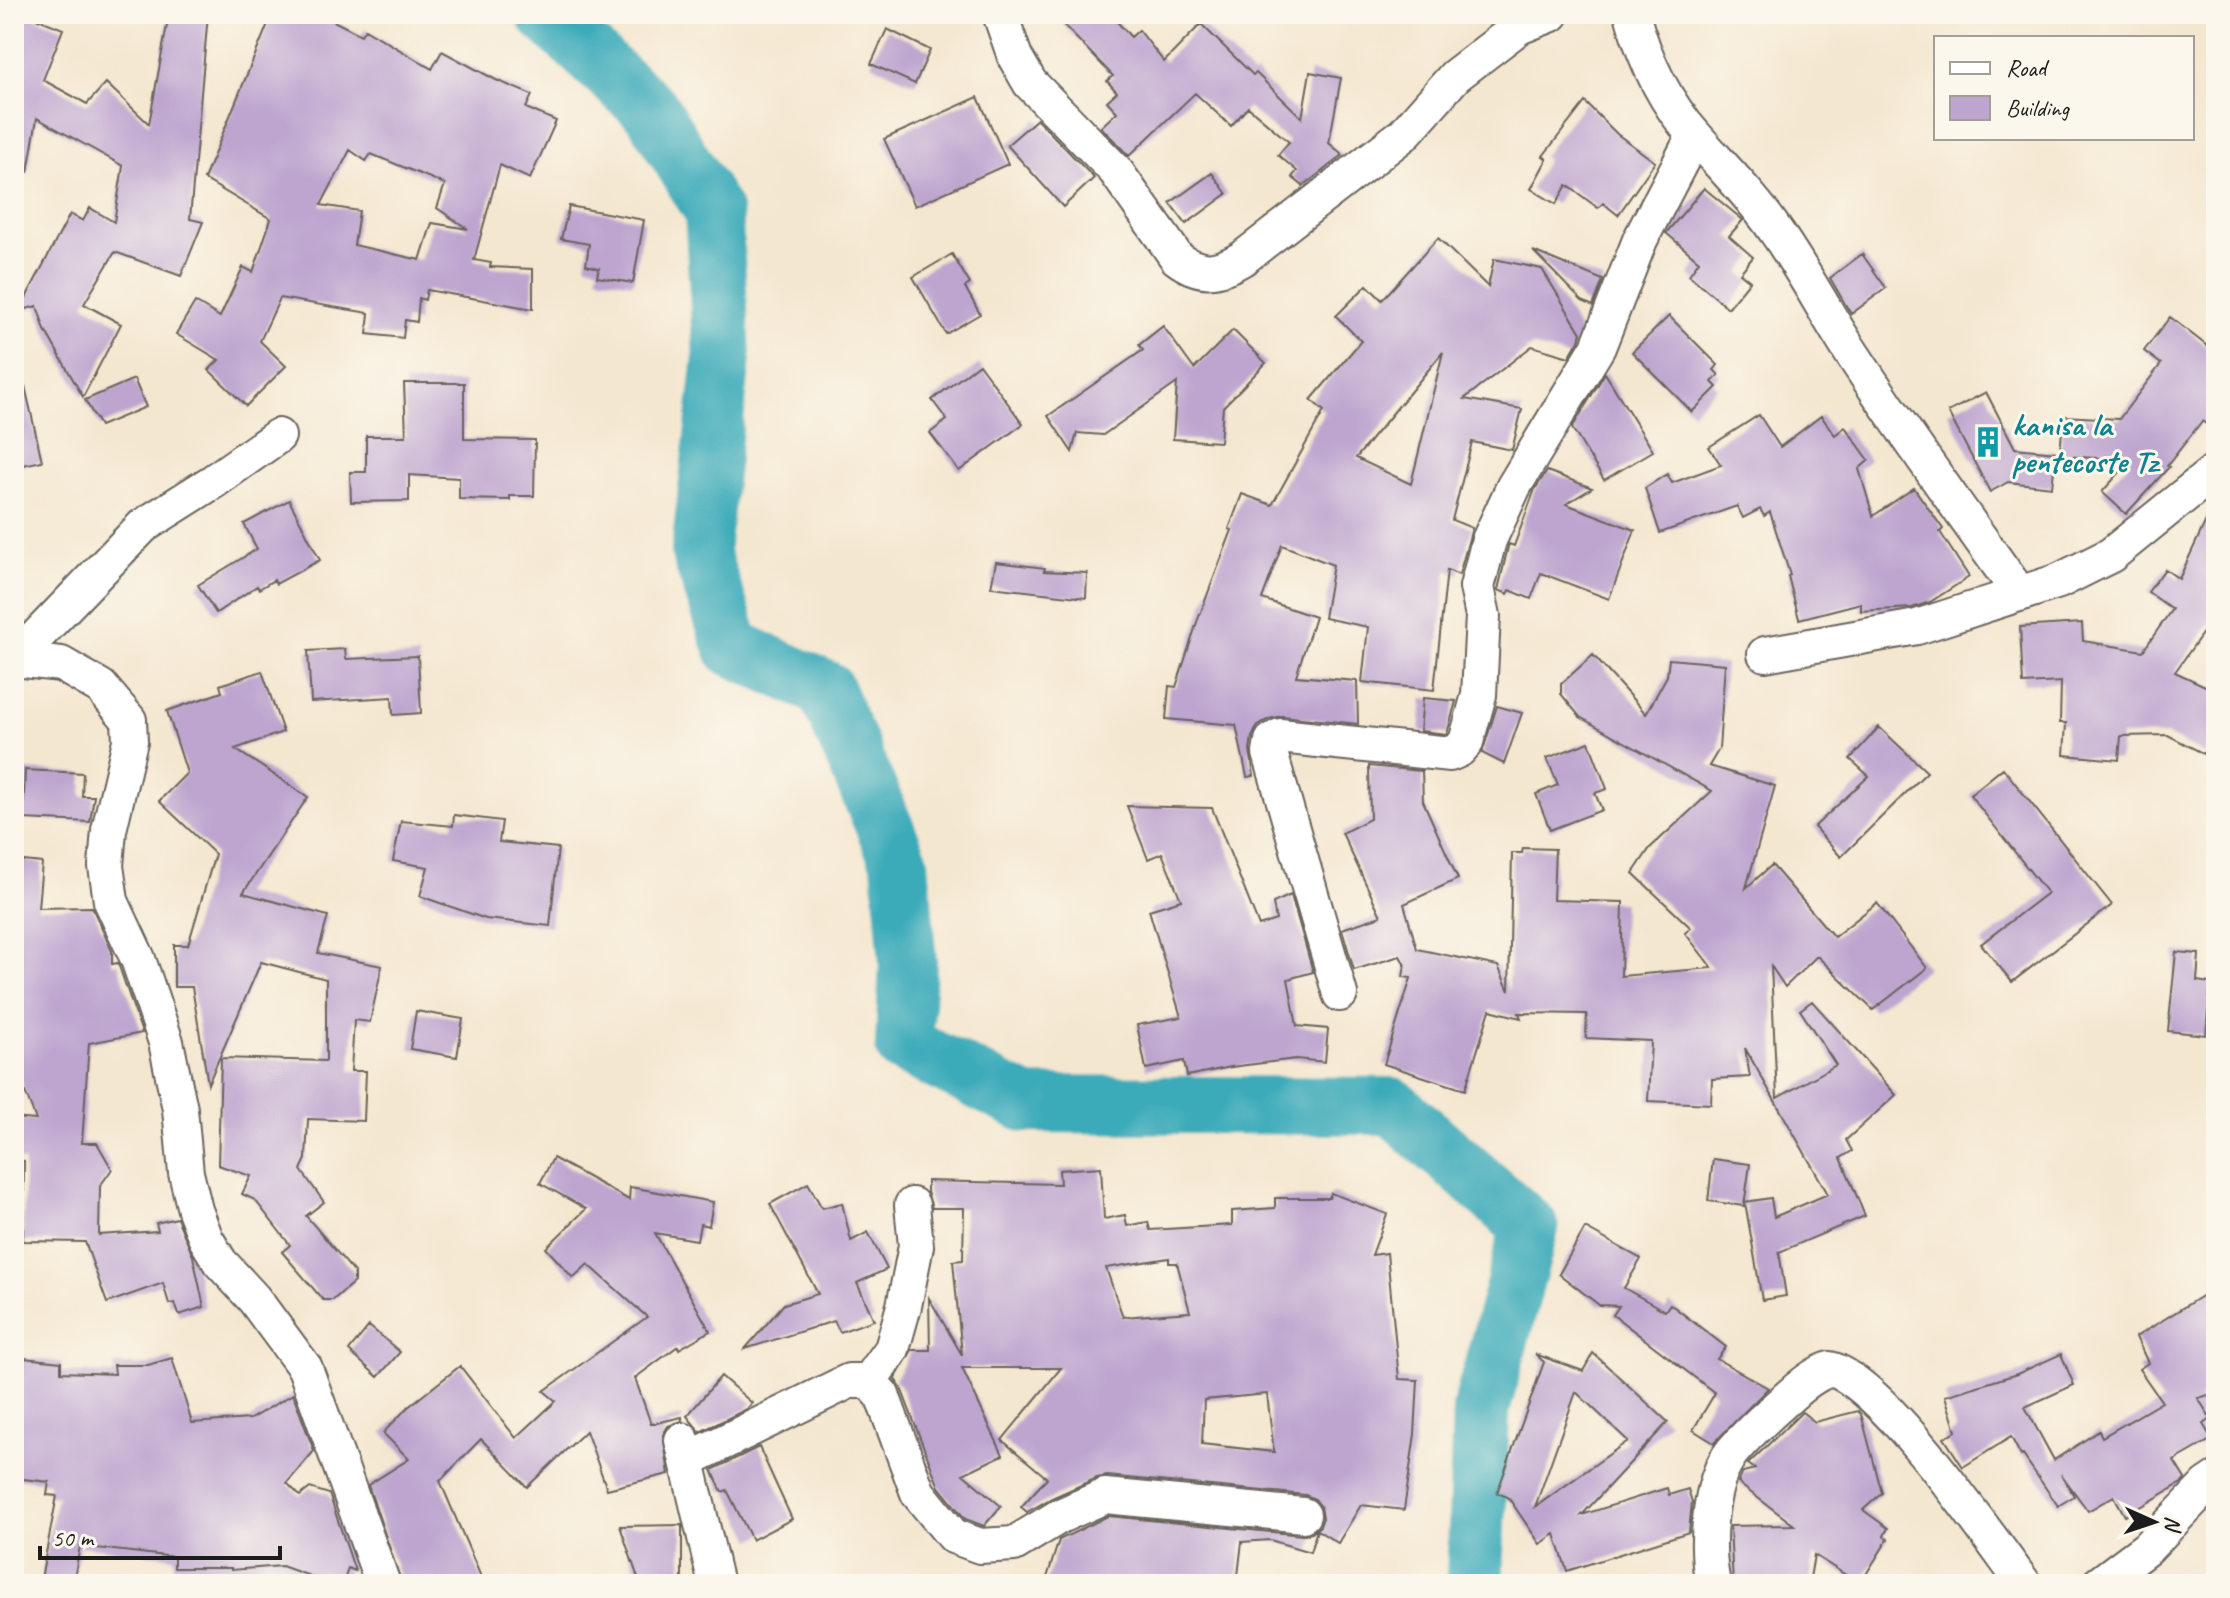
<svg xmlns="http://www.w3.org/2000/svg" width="2230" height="1598" viewBox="0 0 2230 1598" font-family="Caveat,sans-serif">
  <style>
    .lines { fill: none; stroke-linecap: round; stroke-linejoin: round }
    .river { stroke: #3baab9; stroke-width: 58 }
    .building { fill: #bda5cf; fill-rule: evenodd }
    .street-casing { stroke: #68635b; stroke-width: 38 }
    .street { stroke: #fff; stroke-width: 34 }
    .labels { text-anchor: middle; stroke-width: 6; stroke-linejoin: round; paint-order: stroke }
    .culture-label { font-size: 32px; font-weight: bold; fill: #0d838f; stroke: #fbf7ec; text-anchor: start }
  </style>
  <rect width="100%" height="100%" fill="#fbf7ec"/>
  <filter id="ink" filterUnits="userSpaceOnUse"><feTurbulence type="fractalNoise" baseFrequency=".0125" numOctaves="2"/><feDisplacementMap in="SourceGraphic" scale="16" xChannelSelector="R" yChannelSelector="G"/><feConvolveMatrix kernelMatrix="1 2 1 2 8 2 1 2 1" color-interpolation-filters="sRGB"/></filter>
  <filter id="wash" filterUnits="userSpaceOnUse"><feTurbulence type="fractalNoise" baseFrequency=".006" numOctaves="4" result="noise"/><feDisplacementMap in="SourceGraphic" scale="32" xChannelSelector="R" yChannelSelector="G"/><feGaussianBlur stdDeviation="1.8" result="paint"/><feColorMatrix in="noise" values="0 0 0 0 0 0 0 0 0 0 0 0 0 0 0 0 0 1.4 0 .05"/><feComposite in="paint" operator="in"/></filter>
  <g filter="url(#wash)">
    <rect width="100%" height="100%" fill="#f4e7d0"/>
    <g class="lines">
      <!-- river -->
      <path class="river" d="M545,14l107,97 61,100 9,147 -22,194 33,96 92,41 75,174 8,100 -4,82 122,59 366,2 138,121 -49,183 -6,174"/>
    </g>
    <g id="blocks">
      <!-- building -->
      <path class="building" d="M18,14h8l37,15 -20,51 44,24 19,-21 43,41 20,-110h39l-18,205 13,3 -22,54 -66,-24 -31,52 37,20 -38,73 -38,-67 -8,-24 -18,5 51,-97 13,7 7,-13 24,14 9,-56 -86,-48 -9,54 -14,-1v-146z
        M272,14h48l41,21 4,-6 67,40 10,-18 54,29 36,15 -6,13 30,13 -26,58 -30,-14 -26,95 17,3 -1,4 43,2v40l-106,-19 -2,10 -6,-2 -2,24 -12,-2 -2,18 -36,-4 2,-21 -89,-15 -20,43 26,25 -40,40 -37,-36 10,-10 -43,-26 19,-32 25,15 23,-50 10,5 18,-53 -67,-40zM350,150l16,11 5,-7 74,30 -8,24 31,21 -36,-6 -12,37 -66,-15 5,-34 -38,-6z
        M1053,14h57l21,23 8,-7 25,32 37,-38 52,51 3,-2 46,45 8,-46 31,6 -12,65 14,12 -40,31 -11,-9 5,-6 -19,-16 11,-13 -41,-35 -17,19 -36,-33 -66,63 -28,-29 16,-15 -10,-11 10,-9 -10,-11 6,-5z
        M887,29l43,21 -15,34 -44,-20z
        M978,97l30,67 -93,42 -31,-67z
        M1585,102l32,32 38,28 -37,53 -15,-12 -5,5 -31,-23 -11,19 -25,-15 16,-30 -4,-3z
        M1037,119l57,59 -31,29 -56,-62z
        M1212,173l15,21 -41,30 -16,-21z
        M1704,188l39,32 -14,16 24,21 -13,16 10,8 -22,27 -39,-33 10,-14 -33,-28z
        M569,206l75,14 -11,63 -36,-6 2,-9 -13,-3 3,-21 -28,-5z
        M1438,238l50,49 6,-28 48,10 39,64 -2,7 -10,17 -37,-11 -68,53 58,10 -10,41 -40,-8 -20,78 20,8 -13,47 -12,-5 -13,120 -72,-8 6,-55 -44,-9 9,-53 -51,-20 -20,54 53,18 -19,59 61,5 1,43 -76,-8 -13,3 -11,6 -6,12 -2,13 4,26 -7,1 -11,-52 -70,-6 3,-33 7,1 21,-65 35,-92 -3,-1 13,-35 30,11 52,-94 -13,-11 50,-59 -25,-25 31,-31 15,15zM1443,352l-32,132 -55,-26z
        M1533,251l70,29 -10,26 -11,-5z
        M952,254l18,30 -5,3 15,27 -34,20 -33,-57z
        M1862,254l24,34 -35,26 -21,-36z
        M1669,316l49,49 -4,5 5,5 -7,7 5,5 -25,25 -60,-60z
        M2170,317l46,36v78l-14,-10 -35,45 2,1 -43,47 -24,-22 29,-32 -71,-4 3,-40 56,3 42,-55 -17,-13z
        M1163,326l31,43 39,-39 33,33 -43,44 -3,35 -47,-3 4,-56 -74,52 -26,-2 -5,19 -24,-36 95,-66 -4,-5z
        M979,364l44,60 -64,47 -29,-38 17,-13 -15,-20z
        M1605,373l48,78 -49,29 -32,-52z
        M134,379l12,28 -46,19 -15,-26z
        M404,383h60v56l71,1 -1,56h-24v4l-51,-1v-21l-50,-3v26l-58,1 -1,-30h16v-36h40z
        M25,386l17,75 -28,6v-80z
        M1986,392l29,56 41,4 -4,35 -44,-5 -18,10 -42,-80z
        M1759,415l21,32 41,-31 14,19 10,-8 24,33 -10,9 14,47 41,-28 29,41 -3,3 29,45 -39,25 -18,6 -51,3v-8l-62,16 -11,-43 2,-1 -20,-63 -6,4 -4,-7 -17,9 -6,-12 -77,27 -15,-45 22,-14 5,9 49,-18 -12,-18z
        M1547,471l45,17 -26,16 69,26 -26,69 -68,-26 -10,26 -21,-9 -2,4 -10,-4 10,-43 1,-3 5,2 21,-57z
        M2216,499v115l-41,58 41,19v42l-12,21 -36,-19 -47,1 -2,24 -55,-5 2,-32h-6l1,-41 -38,2 -3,-57 62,-4 1,18 60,10 29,-42 -24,-17 17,-23 14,10z
        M289,500l31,60 -44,24 -2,-4 -15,9 -2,-3 -41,27 -18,-28 59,-36 -13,-25z
        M996,562l49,6 -1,3 43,2 -1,25 -95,-11z
        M345,649l1,10 72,-3 3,57 -28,2 -1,-18 -81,5 -3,-51z
        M1593,655l53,59 21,-38 2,-17 56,5 -6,85 -10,17 66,20 -29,102 26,-23 62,72 43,-34 50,65 -54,42 -56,-54 -32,31 -14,-21 6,132 59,-33 -36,-55 12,-9 84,94 -50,45 6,11 -11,7 24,58 -86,36 7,44 -24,4 -17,-98 26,-4 3,19 54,-23 -83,-146 5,29 -38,2 -1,25 -63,-3 3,-60 -65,-3 1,-24 -68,-1 2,5 -31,-8 -25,80 -81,-26 27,-86 -8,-1 2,-12 -5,-9 -46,14 -12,-41 39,-13 -39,-83 28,-14 -1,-53 53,5 1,30 35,78 -54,25 13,45 81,17 11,25 3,-138h10l1,-5 32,1 -2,51 70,2 -2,74 91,-8 -27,-35 6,-5 -58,-55 17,-25 62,-57 -132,-74 -19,-23v-10z
        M262,671l21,61 -48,17 73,48 -65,96 85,23 -10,37 64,13 -12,56 -16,-2 -3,51h15l-2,50 -56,-2 -2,40 -5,11 23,32 -18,14 48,56v10l-21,18h-10l-41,-48 8,-7 -35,-45 -13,-6 9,-18 -33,-11 3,-107 105,3v-82l-65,-17 -53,122 -16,-97h-18v-42h14l27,-91 -56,-53 28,-28 -20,-62 55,-19 -2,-7z
        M1423,698l33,3 -9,33 -27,-3z
        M1497,706l25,7 -18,51 -22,-11z
        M1879,727l48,45 -86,85 -27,-30 55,-51 -19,-17z
        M1589,742l18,47 -12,4 7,17 -52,20 -14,-36 22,-9 -11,-27z
        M2003,768l109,137 -100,77 -31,-38 66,-51 -77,-98z
        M25,770l58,3 -1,23h12l-4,26 -67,-3z
        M1127,806l85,2 47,118 17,-6 -3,-17 18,-8 22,77 -25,7 9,47 31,3 -3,33 -29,-3 -65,8 -44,9 -3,-15 -38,8 -9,-44 44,-8 -32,-107 32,-10 -19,-47 -14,6z
        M454,815l48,6 -3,21 59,6 -8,78 -64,-7 -66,-23 8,-29 -35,-6 8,-40 52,5z
        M14,860l28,3 -4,45 54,-1 20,44v13l6,-1 1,3 23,67 -53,10 -7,100h15l15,26 -12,17 -1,49 59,-4 -2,-8 21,-5 16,38 11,51 -25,8 -4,-12 -6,1 -6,-21 -56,20 -22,-61 -62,-1 1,-80 -10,-1v-42l22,2 -22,-57z
        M2176,952l23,2 -2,27 13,2 -4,52 -38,-4z
        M416,1011l47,8 -6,38 -47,-8z
        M553,1158l76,42 1,-13 83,15 -4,24 -9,-2 -3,16 -42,-7 55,98 -31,18 -1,-3 -43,32 16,46 31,-7v4l-14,5 -5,9 6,39 -62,15 -21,-58 -59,56 -46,-48 -41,42 44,103h-82l-34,-99 41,-26 -26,-26 24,-25 53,-42 56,72 40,-37 -12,-10 103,-74 -59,-53 -15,14 -27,-30 40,-39 -46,-26z
        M1713,1159l37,5 -6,42 -36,-5z
        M1101,1167l3,52 21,-4 2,11 21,-4 2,8 82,-5v-14l43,-3v-10h54l2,-5 56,21 -15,41 15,-2 12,126 19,1 -3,54 -11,76 -43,-5 -23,38 -21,-13 -7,22 -40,-12 -28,2 -5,42 -43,-3 -3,3 -49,-5 -1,5h-96l14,-44 49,-24 194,19 10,-2 8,-7 3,-8 -2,-11 -6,-8 -10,-4 -198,-19 -10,2 -45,20 -25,14 -6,-5 26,-29 -45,-38 59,-72h-99l41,87 -40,19 38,32 -17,20 -19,-7 -26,-32 -38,-99 -6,-9 17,-29h18l-1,-52 33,57 -9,-94 10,-1 1,-52h-32l-5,-16v-11l133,3 -1,-14zM1169,1258v5h8l13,49 -67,5 -17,-49zM1267,1394l7,58 -72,-8 2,-44z
        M808,1183l14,25 20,-5 9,38 17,-9 19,37 -30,14 17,37 -34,12 -6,-11 -89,28 39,-45 34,-10 -48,-90z
        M1585,1228l56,31 -17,29 41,23 5,-7 56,43 -9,12 51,29 -54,55 -21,-13 22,-37 -102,-78 6,-9 -20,-1 -40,-31z
        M2216,1287v106l-18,5 13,21 -8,5 9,15 -38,22 11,18 -2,3 -58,34 -11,-20 -26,15 -27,-37 13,22 -16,10 -35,-51 -2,1 -10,-19 -48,30 -19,-29 12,-7 -11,-35 72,-22 44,-20 13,31 -49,22 29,53 45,-29 3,6 60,-35 -23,-33 9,-6 -12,-26z
        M369,1326l31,26 -22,25 -29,-26z
        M1593,1353l75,69 -86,93 85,-27 2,7 19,-6 4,13 -3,30 -122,39 -12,-37 -15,10 -32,-47 -11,-4 47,-131 -9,-8 48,17zM1576,1392l52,49 -93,66z
        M14,1357l47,5v10l54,2 -1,-9h34l24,-7 20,65 58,-4 43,-25 21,57 -27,32 13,13 10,-8 19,6 26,77 -7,-3 -5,16h-11l-50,-18 -51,4v-2h-57v-11l-94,-11 -7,38h-33l17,-88 -10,-1 2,-13 -35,-4z
        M721,1376l31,27 -5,6 -47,23 -13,-16z
        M1858,1411l3,3 21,79 -19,17 25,18 -4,8 4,3 -28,45 -46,-29 -5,29h-76l-3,-58 64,-1 -56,-42 5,-11 12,-3 -7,-5 54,-52 13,10z
        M759,1447l33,72 -40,21 -25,-50 -5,2 -10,-22z
        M682,1525v59h-42l-20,-58z"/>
    </g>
  </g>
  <g filter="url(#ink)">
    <use href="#blocks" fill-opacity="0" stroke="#68635b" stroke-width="2"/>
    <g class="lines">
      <defs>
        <path id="street" d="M1000,14l15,43 15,26 85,87 62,88c24,18 41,15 66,0l161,-124 51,-58 64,-49 33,-13
          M1632,14c12,44 33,89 64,123 27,31 56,59 79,93 27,38 49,80 74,119 54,83 113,164 171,245
          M1765,654l152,-27 142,-46 52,-26 105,-85
          M14,659l47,5 40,23 28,33 1,21 -21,89 -3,36 5,35 27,58 28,83 14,67 6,64 9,37 11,29 14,23 34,37 51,69 78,216
          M15,659l128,-133 71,-45 64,-45
          M1340,994l-70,-241 2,-12 8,-5 170,18 9,-4 7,-8 13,-47 4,-79 -6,-29 12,-47 25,-54 84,-139 42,-107 54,-104
          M869,1381l23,-32 12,-43 12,-60 -4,-41
          M682,1440l34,144
          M687,1460l162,-79h20l13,14 36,98 35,43 27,10 34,-2 46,-28 45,-20 198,19
          M1713,1584c-8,-37 -5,-101 19,-132 15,-18 35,-36 53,-52 14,-12 27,-25 45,-31 52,12 159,168 194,215
          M2099,1584l48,-36 60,-63 9,-6"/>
      </defs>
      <!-- street casing -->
      <use href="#street" class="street-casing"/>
      <!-- street -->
      <use href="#street" class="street"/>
    </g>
  </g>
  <!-- icons -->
  <defs>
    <symbol id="building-bare" viewBox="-9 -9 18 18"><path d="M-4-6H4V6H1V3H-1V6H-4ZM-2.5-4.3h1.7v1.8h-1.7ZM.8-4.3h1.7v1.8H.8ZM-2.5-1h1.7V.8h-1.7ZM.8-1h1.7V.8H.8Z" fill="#0f9aa8" stroke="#fbf7ec" stroke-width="2.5" paint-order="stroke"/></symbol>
  </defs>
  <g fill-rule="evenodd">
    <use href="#building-bare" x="1966" y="420" width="44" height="44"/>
  </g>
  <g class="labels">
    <!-- culture labels -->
    <g class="culture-label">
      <text x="2012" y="435">kanisa la<tspan x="2012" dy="37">pentecoste Tz</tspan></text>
    </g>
  </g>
  <!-- margin -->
  <rect width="2230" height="1598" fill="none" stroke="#fbf7ec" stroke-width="48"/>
  <!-- legend -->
  <rect x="1934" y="36" width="260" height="104" fill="#fbf7ec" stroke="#a29f99" stroke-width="2"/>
  <rect x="1950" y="62" width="40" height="12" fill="#ffffff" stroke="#a29f99" stroke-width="2"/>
  <text x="2006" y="76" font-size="24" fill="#1c1c1c">Road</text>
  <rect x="1950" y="96" width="40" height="24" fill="#bda5cf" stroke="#a29f99" stroke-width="2"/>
  <text x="2006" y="116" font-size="24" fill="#1c1c1c">Building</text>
  <!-- north arrow -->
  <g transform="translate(2154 1522) rotate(93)" stroke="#fbf7ec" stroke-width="6" paint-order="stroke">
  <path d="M0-6L14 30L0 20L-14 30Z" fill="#1c1c1c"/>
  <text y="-12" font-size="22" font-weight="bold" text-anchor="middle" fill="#1c1c1c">N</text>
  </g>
  <!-- scale -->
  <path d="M40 1546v12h240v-12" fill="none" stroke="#1c1c1c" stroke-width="4"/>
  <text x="52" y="1546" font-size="24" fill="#1c1c1c" stroke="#fbf7ec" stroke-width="6" paint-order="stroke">50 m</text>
</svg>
